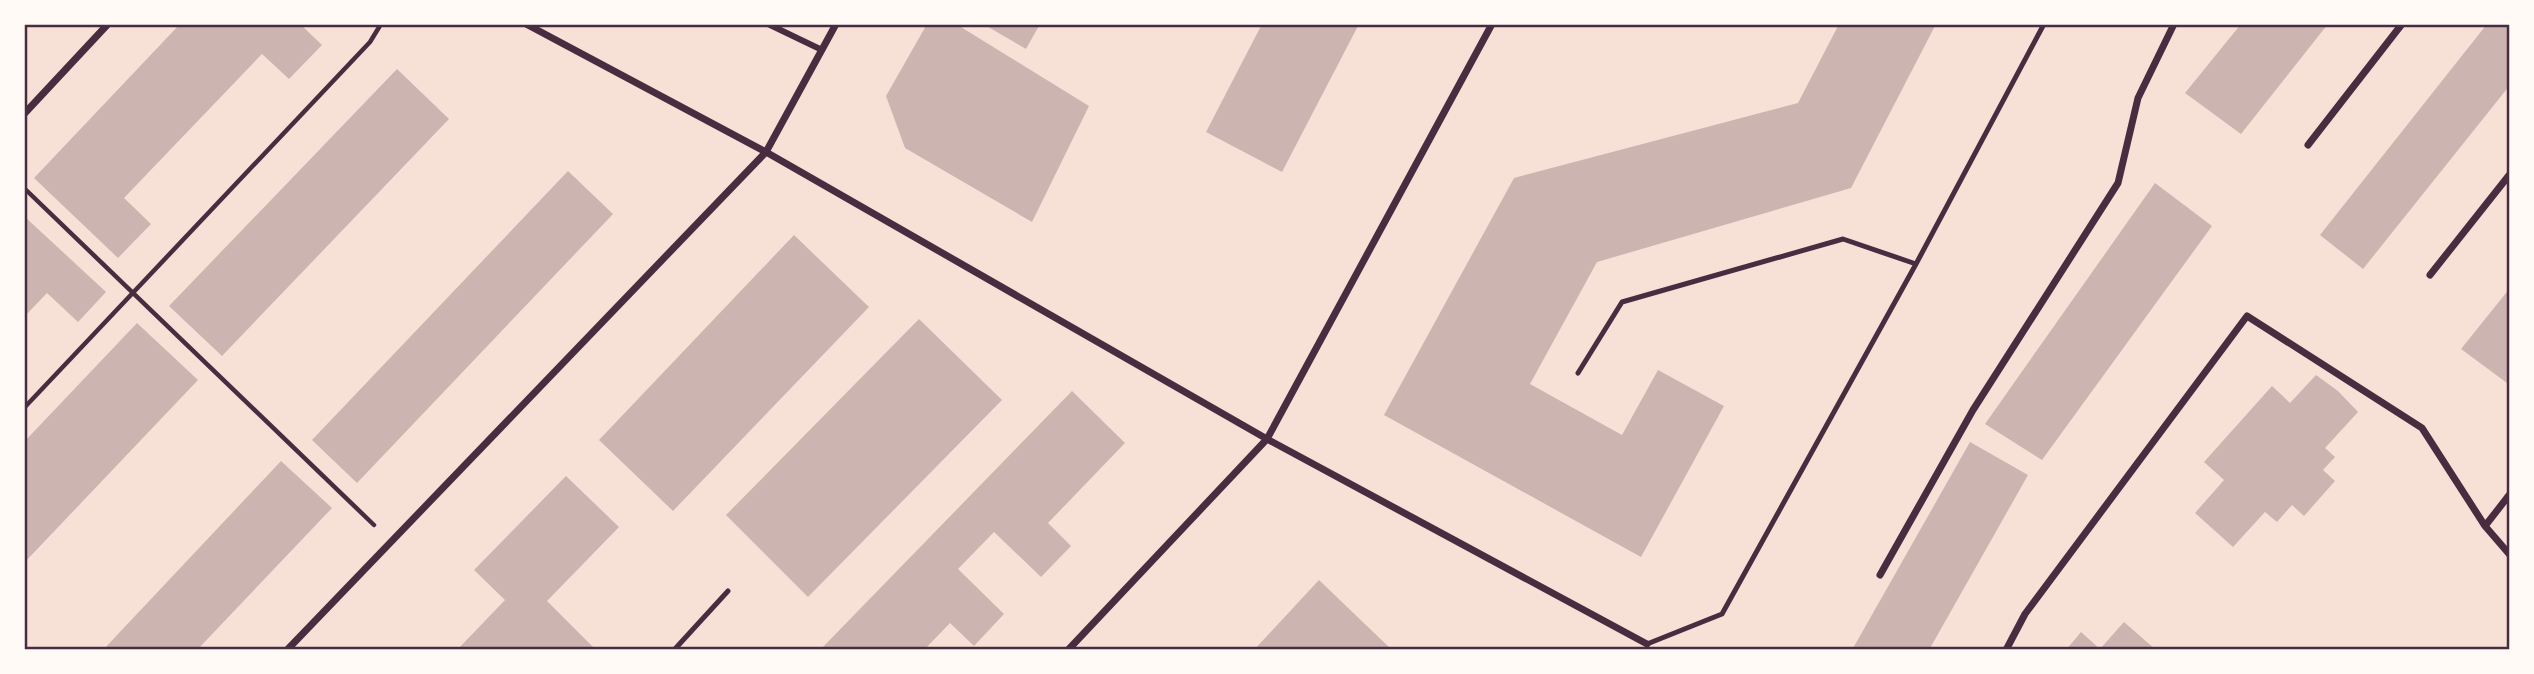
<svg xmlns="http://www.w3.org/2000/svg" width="2534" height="674" viewBox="0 0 2534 674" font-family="Arial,sans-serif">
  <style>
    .building { fill: #ccb4b1 }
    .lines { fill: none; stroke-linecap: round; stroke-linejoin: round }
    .path { stroke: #4a2c40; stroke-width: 4.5 }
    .service { stroke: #4a2c40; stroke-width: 5 }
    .pedestrian { stroke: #4a2c40; stroke-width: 6 }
    .minor { stroke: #4a2c40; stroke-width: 7 }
    .neatline { fill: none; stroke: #4a2c40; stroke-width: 2.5 }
  </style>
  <rect width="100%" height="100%" fill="#f7e1d7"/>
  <!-- building -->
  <path class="building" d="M180,24h120l22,21 -33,34 -27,-25 -138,144 27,26 -33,34 -84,-80z
    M927,24h29l133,82 -57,116 -127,-74 -19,-52z
    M983,24h57l-14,25z
    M1262,24h97l-77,148 -76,-40z
    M1839,24h97l-85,164 -254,74 -67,122 92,51 36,-65 66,36 -83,151 -257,-142 130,-237 284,-75z
    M2241,24h87l-87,110 -56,-41z
    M2487,24h23v61l-147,184 -43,-34z
    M397,69l52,50 -227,237 -53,-50z
    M568,171l45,43 -256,269 -45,-43z
    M2155,183l57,43 -170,234 -57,-36z
    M24,216l82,76 -28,30 -31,-29 -23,24z
    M794,235l75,72 -196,204 -74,-71z
    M2510,288v92l-3,3 -46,-34z
    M919,319l83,81 -194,197 -82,-82z
    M137,323l61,57 -174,183v-121z
    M2316,375l22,16 20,21 -33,36 10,9 -12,13 12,11 -31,35 -12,-11 -15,17 -12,-10 -32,35 -38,-34 29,-33 -20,-18 68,-76 18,17z
    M1072,391l53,52 -77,80 23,23 -30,31 -47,-45 -36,37 46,45 -30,32 -24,-23 -26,27h-104z
    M1970,442l58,33 -99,175h-77z
    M281,461l51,47 -135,142h-94z
    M566,476l53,51 -72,74 49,49h-139l48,-50 -31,-30z
    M1319,580l73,70h-138z
    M2124,622l32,28h-90l15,-18 19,17z"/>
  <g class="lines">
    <!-- path -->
    <path class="path" d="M24,188l350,337
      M24,408l346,-366 11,-18"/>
    <!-- service -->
    <path class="service" d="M1578,373l44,-71 221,-63 73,25
      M1647,644l75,-30 194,-350 128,-240
      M674,650l54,-59"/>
    <!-- pedestrian -->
    <path class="pedestrian" d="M768,24l54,26"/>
    <!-- minor -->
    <path class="minor" d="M526,24l240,128 501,287 380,205
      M24,114l84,-90
      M2308,145l94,-121
      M2430,275l80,-101
      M2485,526l25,-32
      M1880,575l93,-165 145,-227 20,-85 36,-74
      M287,650l479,-498 70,-128
      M1068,650l199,-211 225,-415
      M2006,650l19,-36 222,-298 175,112 63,98 25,29"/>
  </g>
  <!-- border -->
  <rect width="2534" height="674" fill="none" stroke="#fffaf5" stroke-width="52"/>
  <rect x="26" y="26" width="2482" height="622" class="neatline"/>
</svg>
